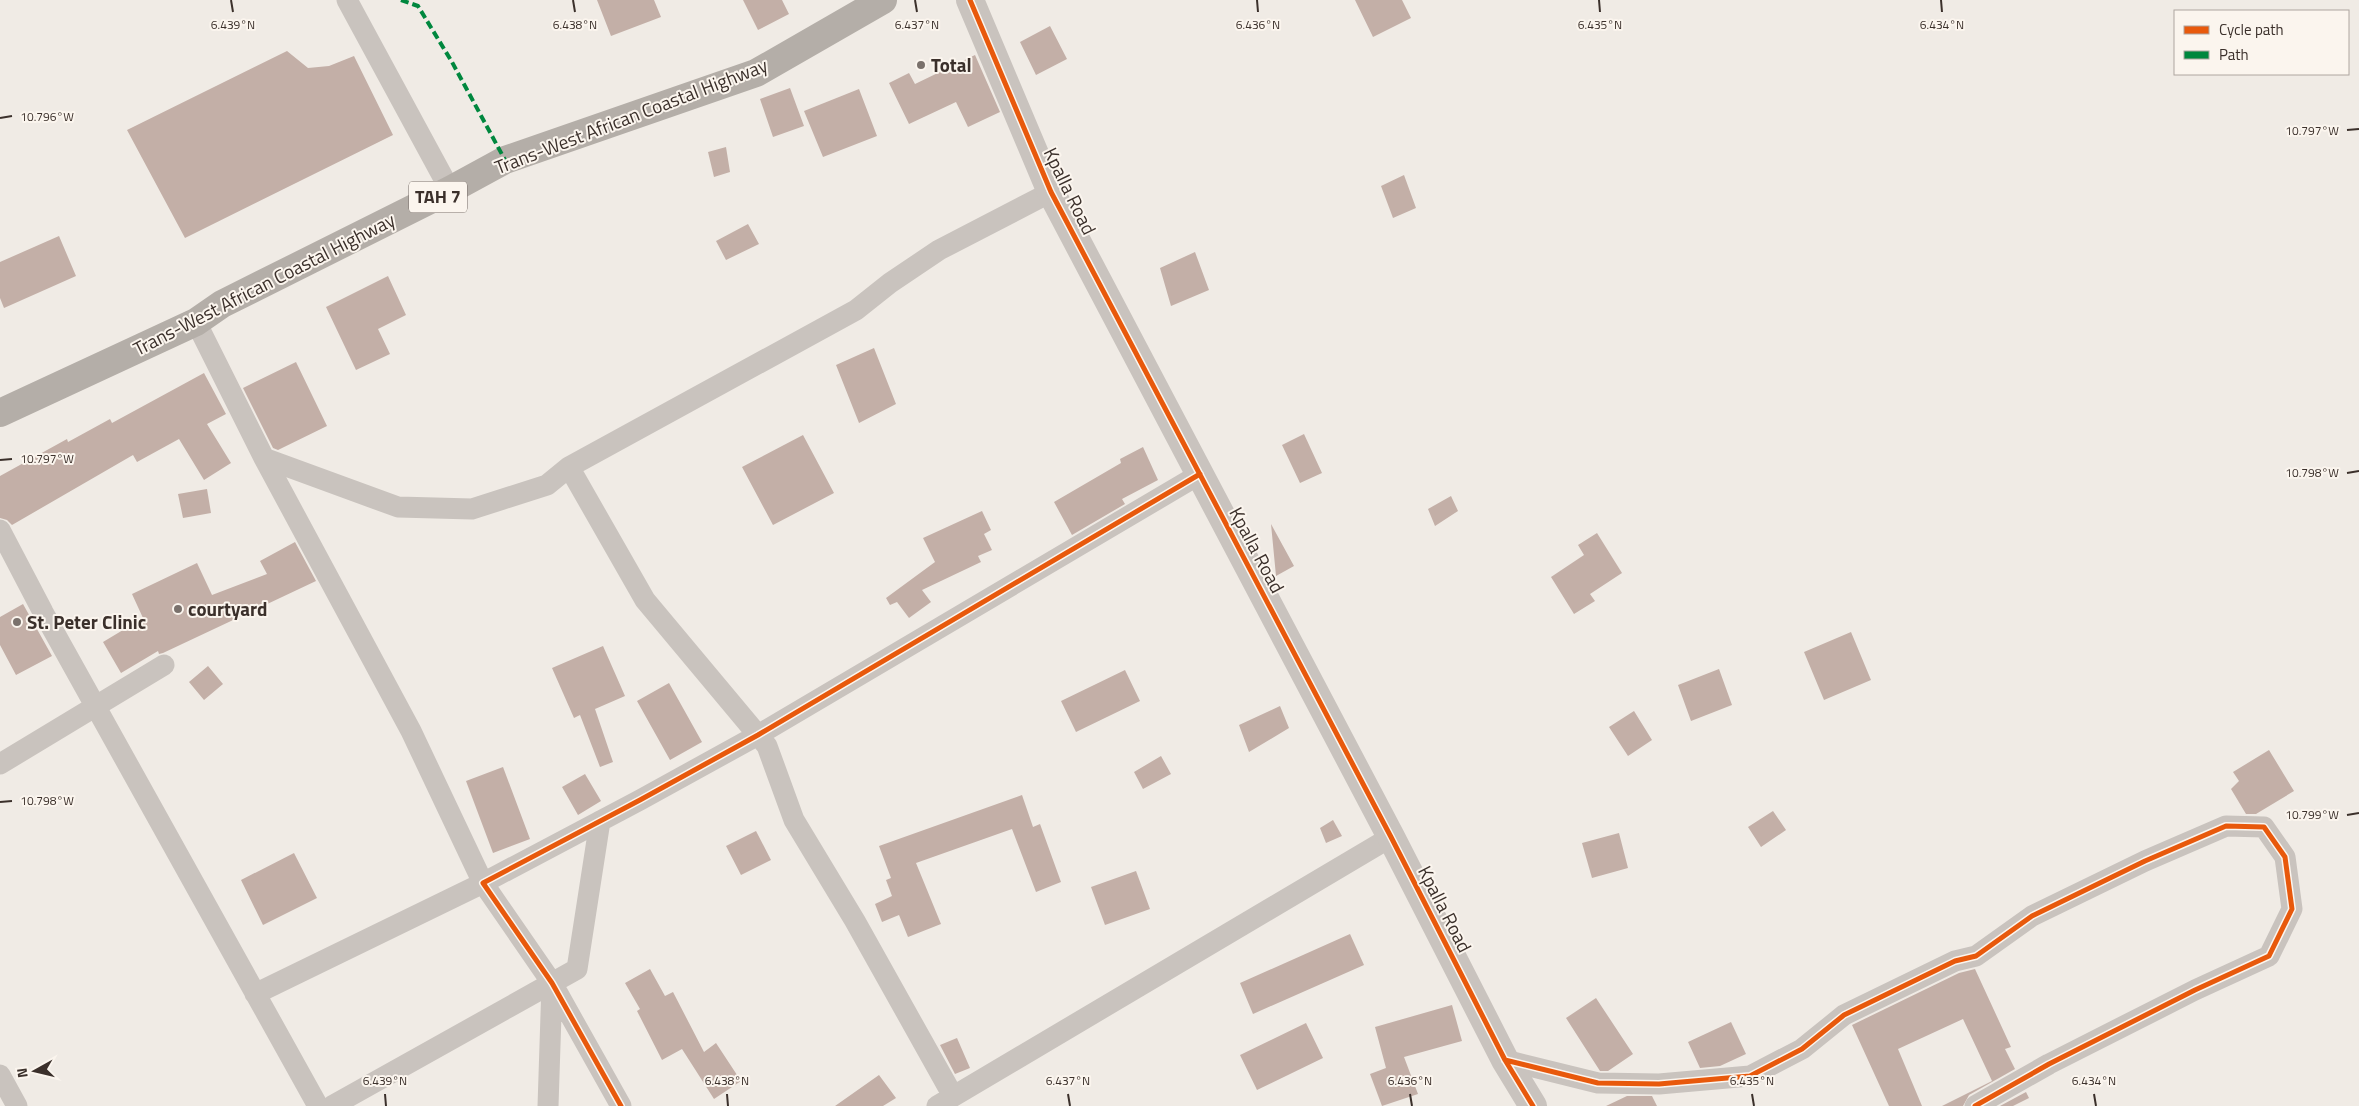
<svg xmlns="http://www.w3.org/2000/svg" width="2359" height="1106" viewBox="0 0 2359 1106" font-family="'Titillium Web',sans-serif">
  <style>
    .building { fill: #c3afa7 }
    .lines { fill: none; stroke-linecap: round; stroke-linejoin: round }
    .minor { stroke: #c9c3be; stroke-width: 21 }
    .tertiary { stroke: #c9c3be; stroke-width: 28 }
    .trunk { stroke: #b4aea8; stroke-width: 28 }
    .quiet { stroke: #00873e; stroke-width: 4; stroke-dasharray: 8 4; stroke-linecap: butt }
    .cycleway-casing { stroke: #fbf5ee; stroke-width: 8 }
    .cycleway { stroke: #e8590c; stroke-width: 5 }
    .ticks { fill: none; stroke: #3b302b; stroke-width: 2 }
    .poi-dot { fill: #7a716c; stroke: #fbf5ee; stroke-width: 2 }
    .labels { text-anchor: middle; stroke-width: 4; stroke-linejoin: round; paint-order: stroke }
    .shield { fill: #fbf5ee; stroke: #756b66; stroke-width: 1 }
    .shield-label { font-size: 18px; font-weight: bold; fill: #3b302b }
    .poi-label { font-size: 19px; font-weight: bold; fill: #3b302b; stroke: #fbf5ee; text-anchor: start }
    .street-label { font-size: 19px; fill: #3b302b; stroke: #fbf5ee }
    .ticks-label { font-size: 12px; text-anchor: middle; fill: #3b302b; stroke: #fbf5ee; stroke-width: 4; stroke-linejoin: round; paint-order: stroke }
  </style>
  <rect width="100%" height="100%" fill="#f0ebe5"/>
  <!-- building -->
  <path class="building" d="M597,0h57l7,17 -50,19z
    M743,0h39l7,14 -31,16z
    M1355,0h47l9,18 -38,19z
    M1050,26l17,33 -31,16 -16,-33z
    M287,51l21,17 21,-2 25,-10 39,79 -208,103 -58,-108z
    M975,55l25,57 -32,15 -12,-25 -47,22 -20,-41 20,-10 6,11z
    M790,88l14,38 -31,11 -13,-38z
    M859,89l18,47 -54,21 -19,-46z
    M726,147l4,25 -16,5 -6,-25z
    M1404,175l12,33 -23,10 -12,-32z
    M748,224l11,20 -33,16 -10,-19z
    M59,236l17,40 -72,32 -4,-10v-36z
    M1195,252l14,38 -38,16 -11,-38z
    M388,276l18,39 -28,14 12,25 -34,16 -30,-63z
    M874,348l22,56 -37,19 -23,-58z
    M296,362l31,64 -49,24 -5,-2 -30,-60z
    M204,373l22,41 -19,10 24,39 -27,17 -25,-41 -42,23 -4,-7 -121,70 -5,-5 -7,-2v-42l67,-37 1,3 42,-23 2,4z
    M1304,434l18,39 -22,10 -18,-38z
    M803,435l31,58 -61,32 -31,-58z
    M1143,447l15,33 -36,19 3,5 -53,31 -18,-33 67,-39 -1,-4z
    M207,489l4,24 -28,5 -5,-24z
    M1451,496l7,15 -23,15 -7,-17z
    M982,511l9,19 -7,4 8,16 -14,6 3,6 -59,28 9,12 -22,16 -12,-16 -7,3 -4,-7 49,-36 -12,-24z
    M1271,524l23,42 -18,10z
    M1597,533l25,40 -32,21 5,7 -21,13 -23,-37 33,-22 -6,-10z
    M295,542l21,39 -153,72 -4,1 -1,-3 -37,22 -18,-31 40,-24 -11,-24 65,-31 15,32 55,-21 -7,-13z
    M23,604l29,52 -36,19 -16,-30v-28z
    M1851,632l20,48 -47,20 -20,-48z
    M603,646l22,50 -30,13 18,53 -13,5 -20,-52 -6,3 -22,-50z
    M208,666l15,18 -19,16 -15,-18z
    M1719,669l13,36 -41,16 -13,-36z
    M1125,670l15,31 -64,31 -15,-31z
    M669,683l33,59 -32,18 -33,-59z
    M1280,706l9,22 -40,24 -10,-27z
    M1634,711l18,29 -24,16 -19,-29z
    M2269,750l25,41 -38,23h-10l-15,-25 8,-8 -6,-9z
    M1161,756l10,18 -28,15 -9,-17z
    M503,767l27,72 -37,14 -27,-72z
    M585,774l16,27 -23,14 -16,-28z
    M1022,795l11,32 7,-3 21,58 -25,10 -24,-63 -96,34 25,61 -33,13 -9,-22 -17,7 -7,-18 17,-8 -6,-16 5,-2 -12,-32z
    M1773,811l13,19 -25,17 -13,-20z
    M1333,820l9,16 -16,7 -6,-15z
    M756,831l15,29 -30,15 -15,-29z
    M1619,833l9,35 -36,10 -10,-35z
    M294,853l23,45 -54,27 -22,-45z
    M1136,871l14,38 -45,16 -14,-38z
    M1350,934l14,31 -111,49 -13,-31z
    M650,969l15,27 8,-4 31,60 12,-9 25,38 -27,18 -32,-50 -20,11 -25,-49 3,-2 -15,-26z
    M1975,969l36,78 -6,2 10,20 -46,26 -6,11h-21l50,-25 -29,-62 -65,30 24,57h-33l-37,-81 107,-52z
    M1596,998l37,56 -25,17h-8l-34,-53z
    M1452,1005l10,36 -58,16 14,37 -36,12 -12,-32 16,-6 -11,-41z
    M1731,1022l15,32 -26,12 -20,2 -12,-26z
    M1306,1023l17,35 -66,32 -17,-35z
    M957,1038l13,30 -15,6 -15,-29z
    M879,1075l17,23 -13,8h-48z
    M2026,1092l3,6 -16,8h-13z
    M1627,1096h25l5,10h-51z"/>
  <g class="lines">
    <!-- minor -->
    <path class="minor" d="M347,0l103,190
      M196,322l68,136 147,273 72,152 -228,111
      M264,458l134,49 74,2 75,-24 22,-18 287,-157 34,-27 49,-33 112,-58
      M569,467l76,133 122,146 27,74 61,101 98,175
      M0,530l43,82 275,494
      M0,764l164,-99
      M1505,1060l93,23 61,1 91,-8 52,-27 42,-34 111,-54 21,-5 56,-40 113,-55 81,-35 38,1 21,30 7,52 -23,47 -74,34 -146,74 -74,42
      M0,1075l17,31
      M332,1106l245,-137 23,-148
      M548,1106l4,-122
      M621,1106l-69,-123 -69,-100 157,-83 118,-65 442,-261
      M937,1106l454,-269"/>
    <!-- tertiary -->
    <path class="tertiary" d="M970,0l81,192 340,645 114,223 28,46"/>
    <!-- trunk -->
    <path class="trunk" d="M0,413l196,-91 26,-18 228,-114 55,-30 251,-87 127,-73"/>
    <!-- quiet -->
    <path class="quiet" d="M401,0l17,6 34,56 53,98"/>
    <defs>
      <path id="cycleway" d="M970,0l81,192 340,645 114,223 28,46
        M1505,1060l93,23 61,1 91,-8 52,-27 42,-34 111,-54 21,-5 56,-40 113,-55 81,-35 38,1 21,30 7,52 -23,47 -74,34 -146,74 -74,42
        M621,1106l-69,-123 -69,-100 157,-83 118,-65 442,-261"/>
    </defs>
    <!-- cycleway casing -->
    <use href="#cycleway" class="cycleway-casing"/>
    <!-- cycleway -->
    <use href="#cycleway" class="cycleway"/>
  </g>
  <!-- ticks -->
  <path class="ticks" d="M231,0l2,12M573,0l2,12M915,0l2,12M1257,0l1,12M1599,0l1,12M1941,0l1,12M0,118l12,-2M2347,130l12,-1M0,460l12,-1M2347,473l12,-2M0,802l12,-1M2347,815l12,-2M385,1094l1,12M727,1094l1,12M1068,1094l2,12M1410,1094l2,12M1752,1094l2,12M2094,1094l2,12"/>
  <!-- markers -->
  <g class="poi-dot">
    <circle cx="921" cy="65" r="5"/>
    <circle cx="178" cy="609" r="5"/>
    <circle cx="17" cy="622" r="5"/>
  </g>
  <g class="labels">
    <!-- shield labels -->
    <rect class="shield" x="409" y="181.5" width="58" height="31" rx="4"/>
    <g class="shield-label">
      <text x="438" y="203">TAH 7</text>
    </g>
    <!-- poi labels -->
    <g class="poi-label">
      <text x="931" y="72">Total</text>
      <text x="188" y="616">courtyard</text>
      <text x="27" y="629">St. Peter Clinic</text>
    </g>
    <!-- street labels -->
    <g class="street-label">
      <text transform="translate(631 116) rotate(-21)" y="7">Trans-West African Coastal Highway</text>
      <text transform="translate(1070 191) rotate(64)" y="7">Kpalla Road</text>
      <text transform="translate(264 284) rotate(-27)" y="7">Trans-West African Coastal Highway</text>
      <text transform="translate(1257 550) rotate(62)" y="7">Kpalla Road</text>
      <text transform="translate(1445 909) rotate(63)" y="7">Kpalla Road</text>
    </g>
  </g>
  <g class="ticks-label">
    <text x="233" y="29">6.439°N</text>
    <text x="575" y="29">6.438°N</text>
    <text x="917" y="29">6.437°N</text>
    <text x="1258" y="29">6.436°N</text>
    <text x="1600" y="29">6.435°N</text>
    <text x="1942" y="29">6.434°N</text>
    <text x="47" y="121">10.796°W</text>
    <text x="2312" y="135">10.797°W</text>
    <text x="47" y="463">10.797°W</text>
    <text x="2312" y="477">10.798°W</text>
    <text x="47" y="805">10.798°W</text>
    <text x="2312" y="819">10.799°W</text>
    <text x="385" y="1085">6.439°N</text>
    <text x="727" y="1085">6.438°N</text>
    <text x="1068" y="1085">6.437°N</text>
    <text x="1410" y="1085">6.436°N</text>
    <text x="1752" y="1085">6.435°N</text>
    <text x="2094" y="1085">6.434°N</text>
  </g>
  <!-- legend -->
  <rect x="2174" y="10" width="175" height="65" fill="#fbf5ee" stroke="#aea6a0"/>
  <rect x="2184" y="26" width="25" height="8" fill="#e8590c" stroke="#aea6a0"/>
  <text x="2219" y="35" font-size="15" fill="#3b302b">Cycle path</text>
  <rect x="2184" y="51" width="25" height="8" fill="#00873e" stroke="#aea6a0"/>
  <text x="2219" y="60" font-size="15" fill="#3b302b">Path</text>
  <!-- north arrow -->
  <g transform="translate(35 1071) rotate(262)" stroke="#fbf5ee" stroke-width="4" paint-order="stroke">
  <path d="M0-4L9 19L0 12L-9 19Z" fill="#3b302b"/>
  <text y="-8" font-size="14" font-weight="bold" text-anchor="middle" fill="#3b302b">N</text>
  </g>
</svg>
